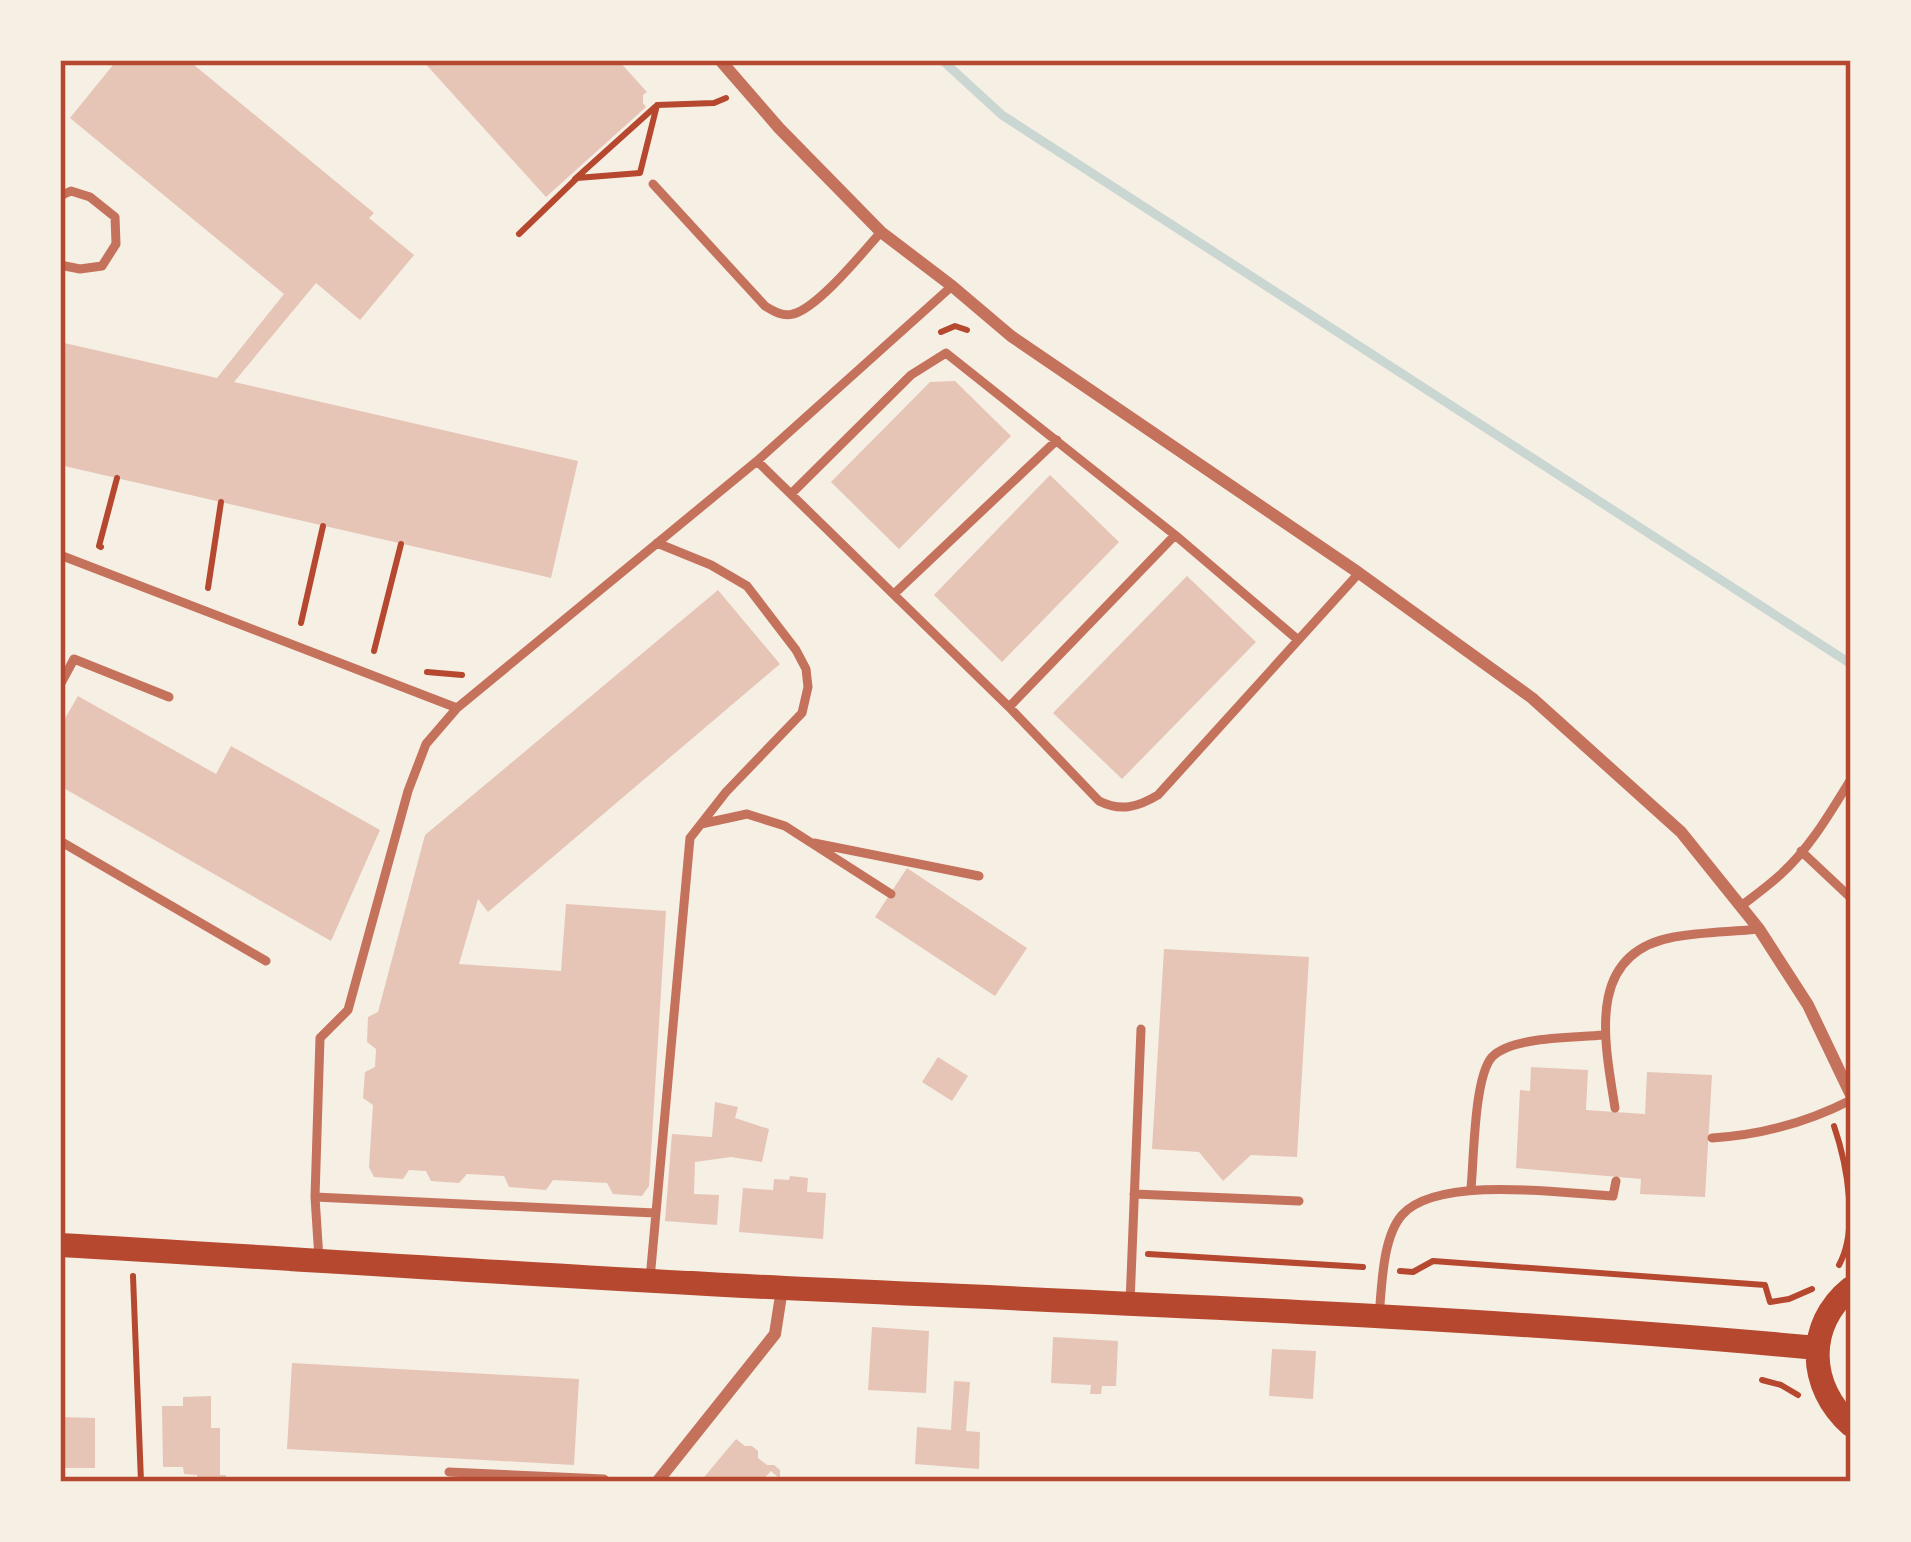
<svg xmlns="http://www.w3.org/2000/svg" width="1911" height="1542" viewBox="0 0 1911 1542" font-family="'Roboto Serif',serif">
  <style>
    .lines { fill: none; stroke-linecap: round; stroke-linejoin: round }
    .stream { stroke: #c9d6d2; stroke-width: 9 }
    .building { fill: #e6c5b7 }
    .path { stroke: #b5482f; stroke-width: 6 }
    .service { stroke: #c5725c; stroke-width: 9 }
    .minor { stroke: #c5725c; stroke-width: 12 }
    .secondary { stroke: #b5482f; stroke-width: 24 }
    .neatline { fill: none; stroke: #b5482f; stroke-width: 4.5 }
  </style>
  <rect width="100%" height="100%" fill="#f6efe4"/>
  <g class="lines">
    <!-- stream -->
    <path class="stream" d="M942,60l60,55 849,549"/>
  </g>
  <!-- building -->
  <path class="building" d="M117,60h71l186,153 -5,5 45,37 -54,65 -44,-37 -82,99 344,79 -27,117 -491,-113v-123l157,36 67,-84 -214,-176z
    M422,60h196l29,32 -4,3v8l3,4 -100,90z
    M955,381l56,55 -112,113 -68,-67 99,-100z
    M1050,475l69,67 -117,120 -68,-67z
    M1187,576l69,66 -134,137 -69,-66z
    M718,590l62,74 -292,248 -10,-13 -19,65 102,7 5,-67 100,7 -17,275 -7,10 -29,-2 -6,-11 -54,-3 -7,10 -37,-3 -5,-11 -37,-2 -8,9 -28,-2 -5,-10 -17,-1 -6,9 -29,-2 -5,-10 4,-62 -10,-7 2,-26 10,-5 1,-18 -9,-7 1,-25 10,-5 47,-177z
    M78,696l138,78 15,-28 149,84 -49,111 -271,-155v-59z
    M907,868l120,80 -32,48 -120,-79z
    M1164,949l145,8 -12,200 -46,-2 -28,26 -24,-29 -47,-3z
    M938,1057l30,19 -16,25 -30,-19z
    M1531,1067l57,3 -2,40 59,4 2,-42 65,3 -7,122 -65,-3 1,-15 -125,-11 4,-78 10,1z
    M715,1102l23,5 -3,11 34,11 -7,33 -31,-5 -36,5 -1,32 25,1 -2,30 -52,-4 7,-87 40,3z
    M790,1176l18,2 -1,14 19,1 -3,46 -84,-7 4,-44 30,2 1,-11 15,1z
    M872,1327l57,4 -3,62 -58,-3z
    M1053,1337l65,4 -2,45h-14l-1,8h-11l1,-9 -40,-2z
    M1272,1349l44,2 -3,48 -44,-3z
    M292,1363l287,16 -5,86 -287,-16z
    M954,1381l16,1 -4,49 14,1 -1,37 -64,-5 2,-37 34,3z
    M211,1396v32h9v47h6v7h-29v-7l-13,-1 -1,-7h-20l-1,-61h21v-9z
    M60,1417l35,1v50h-35z
    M736,1439l9,7h7l6,5v7l9,7h7l6,5v9l-9,-8 -10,11h-61z"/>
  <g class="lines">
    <!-- path -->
    <path class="path" d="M575,179l80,-72
      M519,234l58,-56 63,-5 17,-68 57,-2 12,-5
      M941,332l14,-6 12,4
      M101,547l-2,-1 18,-68
      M208,588l13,-86
      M301,623l22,-97
      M374,651l27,-107
      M427,672l35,3
      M1834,1126c13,38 25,103 5,139
      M1148,1254l215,13
      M1400,1271l13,1 20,-11 332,24 5,17 19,-3 23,-10
      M133,1276l8,206
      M1762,1380l19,5 17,10"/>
    <!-- service -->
    <path class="service" d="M653,184l112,122c8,5 18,11 28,8 25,-6 70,-62 88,-82
      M60,196l11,-5 19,6 25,20 1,27 -14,22 -22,3 -20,-4
      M757,461l252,246 90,94c22,11 39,6 59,-6l201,-222
      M791,494l120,-119 35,-22 229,182 122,104
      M60,555l397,153
      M894,594l163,-154
      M60,685l14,-26 95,38
      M1009,707l166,-172
      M701,824l46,-10 38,12 106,68
      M60,841l206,120
      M814,843l165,33
      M1801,851l50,47
      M1741,906c13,-10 27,-20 39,-31 30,-27 50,-62 71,-96
      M1615,1108c-10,-65 -31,-155 59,-171 28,-5 57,-5 85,-8
      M1712,1138c50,-3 94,-15 139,-38
      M1471,1188c3,-29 3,-111 21,-131 20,-21 83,-19 111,-22
      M1134,1194l165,7
      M315,1197l340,16
      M319,1259l-4,-62 5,-159 28,-28 60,-219 18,-47 31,-36 300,-247 195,-175
      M650,1279l40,-441 36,-46 76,-79 6,-26 -2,-18 -10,-19 -49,-64 -36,-21 -54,-22
      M1130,1303l11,-274
      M1379,1316c3,-29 3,-78 23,-101 35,-40 161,-22 211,-19l3,-15
      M449,1472l155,7 4,3"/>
    <!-- minor -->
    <path class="minor" d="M720,60l59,68 102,104 71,54 59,50 348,237 173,125 149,134 78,97 49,76 43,90
      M657,1482l118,-148 7,-45"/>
    <!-- secondary -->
    <path class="secondary" d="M60,1245c241,14 483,31 725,43 344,16 689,28 1032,60
      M1851,1288c-46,37 -43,99 0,137"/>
  </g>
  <!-- border -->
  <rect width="1911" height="1542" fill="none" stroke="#f6efe4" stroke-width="126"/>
  <rect x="63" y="63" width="1785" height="1416" class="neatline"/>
</svg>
